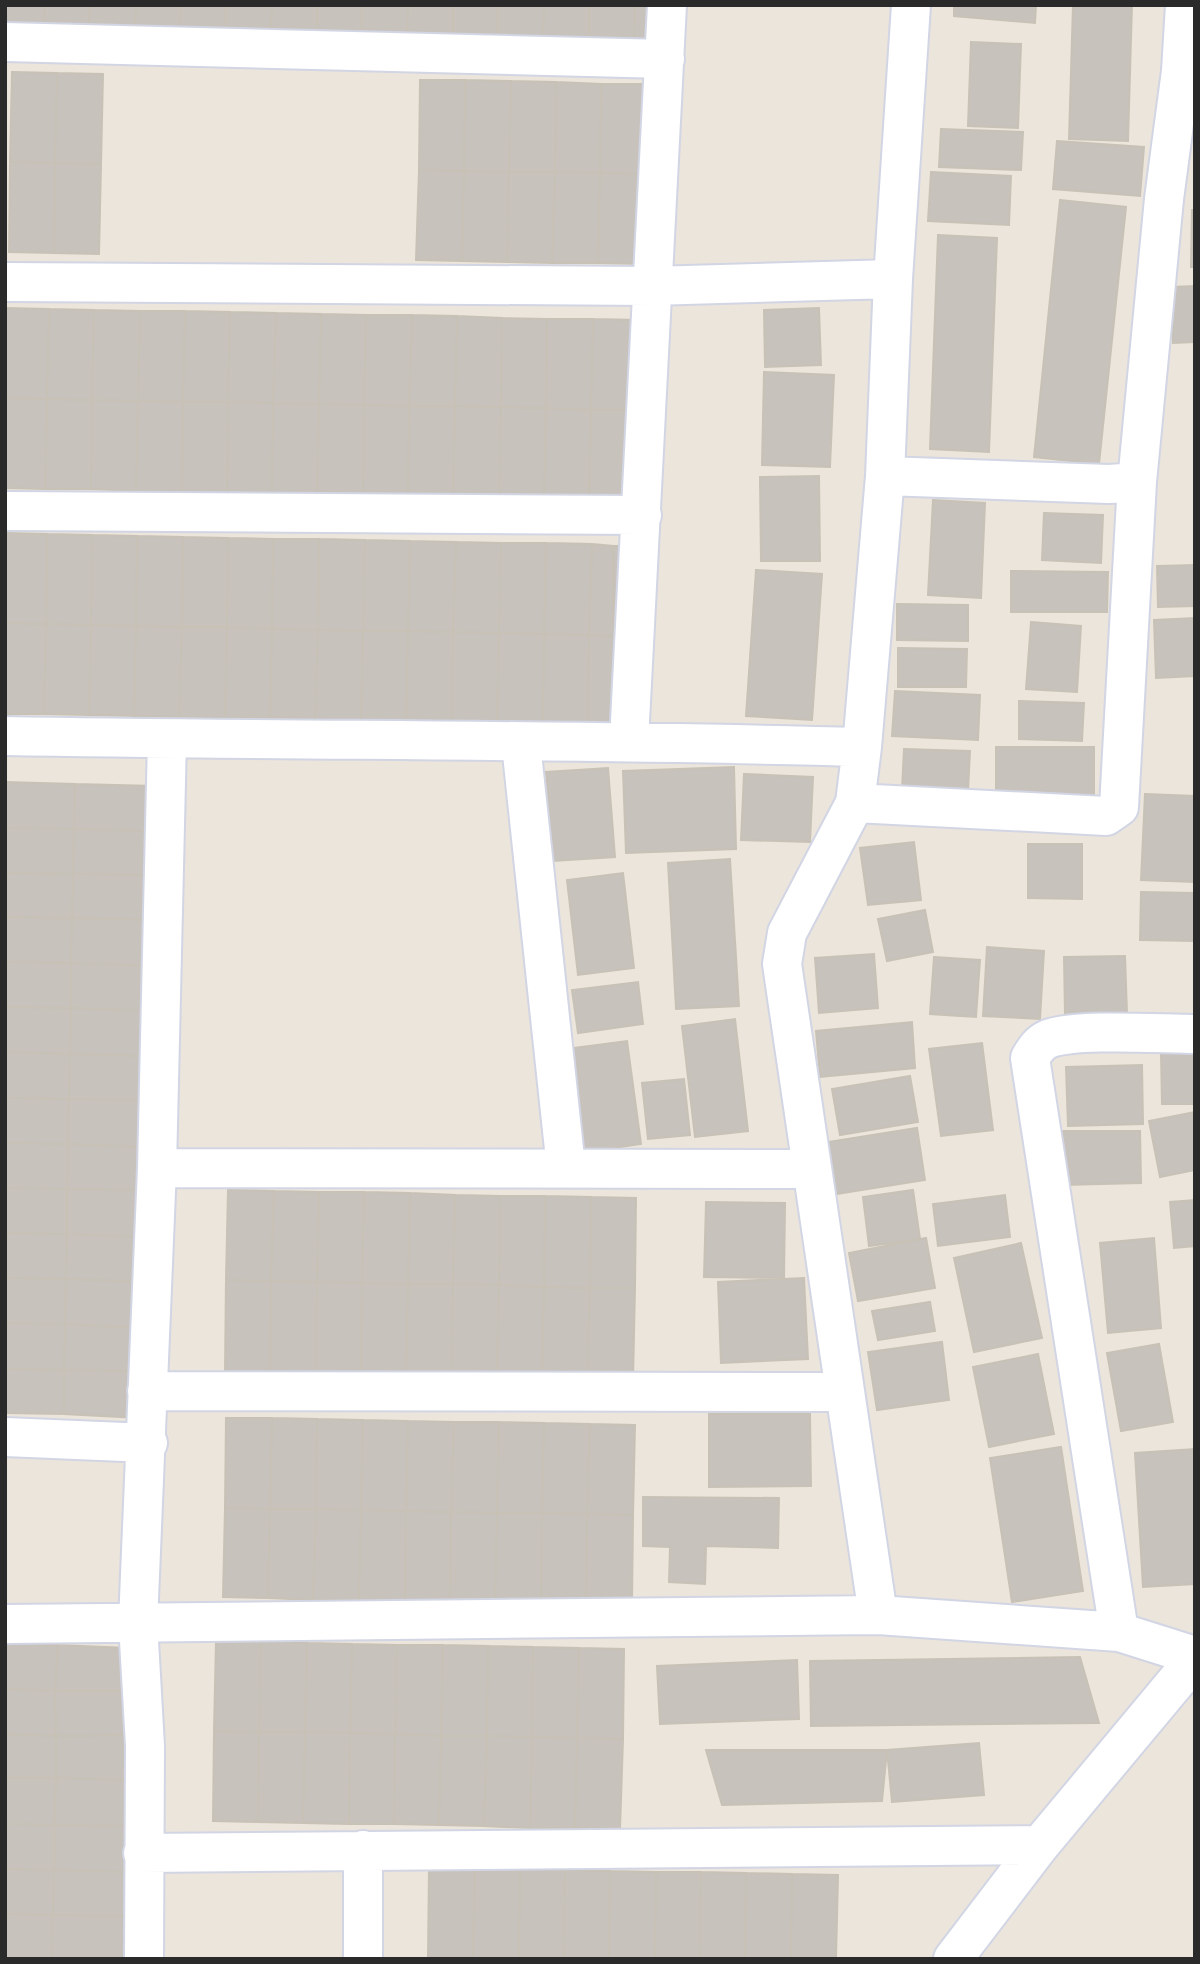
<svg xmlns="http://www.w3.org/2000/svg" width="1200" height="1964" viewBox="0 0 1200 1964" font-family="'Alegreya Sans',sans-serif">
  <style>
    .building { fill: #c7c2bc; stroke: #c7c1b6; stroke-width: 2 }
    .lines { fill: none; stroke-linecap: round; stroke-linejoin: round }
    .minor-casing { stroke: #d2d5e3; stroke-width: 42 }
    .minor { stroke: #fff; stroke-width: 38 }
  </style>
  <rect width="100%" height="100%" fill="#ece5dc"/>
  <!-- building -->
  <path class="building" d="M5,5h40l-1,22 -39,-1z
    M45,5h45l-1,23 -45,-1z
    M90,5h46l-1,24 -46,-1z
    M136,5h45l-1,24h-45z
    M181,5h45v25l-46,-1z
    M226,5h46l-1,26 -45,-1z
    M272,5h45v27l-46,-1z
    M317,5h45v28l-45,-1z
    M362,5h46l-1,29 -45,-1z
    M408,5h45v30l-46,-1z
    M453,5h45v31l-45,-1z
    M498,5h46l-1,32 -45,-1z
    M544,5h45v32h-46z
    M589,5h46l-1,33 -45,-1z
    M635,5h25v35l-26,-2z
    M954,5h82l-1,18 -81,-7z
    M1073,5h59l-4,136 -59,-2z
    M971,42l50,2 -3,84 -50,-2z
    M12,72l45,1 -2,90 -45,-1z
    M57,73l46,1 -2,90 -46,-1z
    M420,80h45l-1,91 -45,-1z
    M465,80l46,1 -2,91 -45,-1z
    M511,81l45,1 -1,90h-46z
    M556,82l45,2 -1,89 -45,-1z
    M601,84h46l-2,90 -45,-1z
    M941,129l82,3 -2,38 -82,-3z
    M1057,141l87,6 -4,49 -87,-7z
    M10,162l45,1 -1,90 -45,-1z
    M55,163l46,1 -2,90 -45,-1z
    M419,170l45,1 -2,90 -46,-1z
    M464,171l45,1 -2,90 -45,-1z
    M509,172h46l-3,91 -45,-1z
    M555,172l45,1 -2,90h-46z
    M931,172l80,4 -2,49 -81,-4z
    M600,173l45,1 -2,90 -45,-1z
    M1060,200l66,7 -27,257 -65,-7z
    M1192,210h3v57h-4z
    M938,235l59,3 -8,214 -59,-3z
    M1195,286v56l-22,1 -1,-56z
    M5,308l44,1 -2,90 -42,-1z
    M819,308l2,57 -56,2 -1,-57z
    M49,309l45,1 -2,90 -45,-1z
    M94,310l46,1 -2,90 -46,-1z
    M140,311h45l-2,91 -45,-1z
    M185,311l45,1 -2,90h-45z
    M230,312l46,1 -3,90 -45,-1z
    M276,313l45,1 -2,90 -46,-1z
    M321,314l45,1 -2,90 -45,-1z
    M366,315h46l-3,91 -45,-1z
    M412,315l45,1 -2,90h-46z
    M457,316l45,2 -1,89 -46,-1z
    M502,318l45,1 -1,89 -45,-1z
    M547,319h46l-2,91 -45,-2z
    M593,319l45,1 -1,90h-46z
    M764,372l70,3 -4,92 -68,-2z
    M5,398l42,1 -2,90 -40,-1z
    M47,399l45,1 -1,89h-46z
    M92,400l46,1 -2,90 -45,-2z
    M138,401l45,1 -1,90 -46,-1z
    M183,402h45l-1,91 -45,-1z
    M228,402l45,1 -1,90h-45z
    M273,403l46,1 -2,90 -45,-1z
    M319,404l45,1 -1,90 -46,-1z
    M364,405l45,1 -1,90 -45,-1z
    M409,406h46l-2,91 -45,-1z
    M455,406l46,1 -2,90h-46z
    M501,407l45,1 -2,90 -45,-1z
    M546,408l45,2 -2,89 -45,-1z
    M591,410h46l-2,90 -46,-1z
    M819,476l1,85h-59l-1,-84z
    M933,500l52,3 -4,95 -53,-3z
    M1044,513l59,2 -2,48 -59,-3z
    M5,533l42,1 -1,90 -41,-1z
    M47,534l45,1 -1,90 -45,-1z
    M92,535l45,1 -1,90 -45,-1z
    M137,536l46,1 -1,90 -46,-1z
    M183,537l45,1 -1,89h-45z
    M228,538l45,1 -1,90 -45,-2z
    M273,539h46l-1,91 -46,-1z
    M319,539l46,1 -2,91 -45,-1z
    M365,540l45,1 -2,90h-45z
    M410,541l46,1 -3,90 -45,-1z
    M456,542l45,1 -2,90 -46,-1z
    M501,543h45l-2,91 -45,-1z
    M546,543l46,1 -3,91 -45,-1z
    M592,544l21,2 1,90 -25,-1z
    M613,546h17l1,88 -17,2z
    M1195,565v41l-37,1 -1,-41z
    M756,570l66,4 -10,146 -66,-4z
    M1011,571l97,1 -1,40h-96z
    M897,604l71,1v36l-71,-1z
    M1195,618v58l-39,2 -2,-58z
    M1031,622l50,4 -4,66 -51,-3z
    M5,623l41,1 -2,90h-39z
    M46,624l45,1 -2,90 -45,-1z
    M91,625l45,1 -2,90 -45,-1z
    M136,626l46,1 -3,90 -45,-1z
    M182,627h45l-2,91 -46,-1z
    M227,627l45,2 -2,89h-45z
    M272,629l46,1 -3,89 -45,-1z
    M318,630l45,1 -2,90 -46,-2z
    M363,631h45l-2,91 -45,-1z
    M408,631l45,1 -1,90h-46z
    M453,632l46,1 -2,90 -45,-1z
    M499,633l45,1 -1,90 -46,-1z
    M544,634l45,1 -1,90 -45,-1z
    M589,635l25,1 -1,88 -25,1z
    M898,648l69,1 -1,38h-68z
    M895,691l85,4 -2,45 -86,-4z
    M1019,701l65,2 -2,38 -63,-2z
    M996,747h98v59l-98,-1z
    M904,749l66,2 -2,40 -66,-2z
    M734,767l2,82 -110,4 -3,-82z
    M608,768l7,89 -62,4 -7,-89z
    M744,774l69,3 -3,65 -69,-2z
    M5,782l70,2 -1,45 -69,-1z
    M75,784l81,2 -1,45 -81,-2z
    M1145,794l50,2v86l-54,-2z
    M5,828l69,1 -1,45 -68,-1z
    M74,829l81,2 -2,44 -80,-1z
    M914,842l7,58 -53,5 -8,-57z
    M1028,844h54v55l-54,-1z
    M730,859l9,147 -63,3 -8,-146z
    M5,873l68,1 -1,44 -67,-1z
    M623,873l11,95 -56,7 -11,-95z
    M73,874l80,1 -1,45 -80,-2z
    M1141,892l54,1v48l-55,-1z
    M925,910l8,42 -46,9 -9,-42z
    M5,917l67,1 -1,45 -66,-1z
    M72,918l80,2 3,46 -84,-3z
    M987,947l57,4 -4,68 -57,-3z
    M874,954l4,54 -59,5 -4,-55z
    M1125,956l2,57 -62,1 -1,-57z
    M934,957l46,3 -4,57 -46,-3z
    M5,962l66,1v45l-66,-1z
    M71,963l84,3 -6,45 -78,-3z
    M638,982l5,42 -65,9 -6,-43z
    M5,1007l66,1 -1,46 -65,-2z
    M71,1008l78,3 -2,45 -77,-2z
    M735,1019l13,112 -53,6 -13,-111z
    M912,1022l3,46 -95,9 -4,-46z
    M627,1041l14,103 -62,9 -14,-104z
    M982,1043l11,87 -52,6 -12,-87z
    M5,1052l65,2 -1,45 -64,-1z
    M1195,1052v52h-33l-1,-51z
    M70,1054l77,2 -1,44 -77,-1z
    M1142,1065l1,59 -75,2 -2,-59z
    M910,1076l8,46 -78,13 -8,-46z
    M684,1079l6,56 -42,4 -6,-56z
    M5,1098l64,1 -1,45 -63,-1z
    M69,1099l77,1 -4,47 -74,-3z
    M1195,1112v58l-35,7 -11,-56z
    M917,1128l8,52 -89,14 -8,-52z
    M1063,1131h77l1,52 -78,2z
    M5,1143l63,1 -1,45 -62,-1z
    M68,1144l74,3 2,43 -77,-1z
    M5,1188l62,1v45l-62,-1z
    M67,1189l77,1 1,47 -78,-3z
    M228,1190l46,1 -3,90 -45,-1z
    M913,1190l7,49 -51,7 -6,-49z
    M274,1191l45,1 -2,90 -46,-1z
    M319,1192h45l-2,91 -45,-1z
    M364,1192l46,1 -2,91 -46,-1z
    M410,1193l45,2 -2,89h-45z
    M455,1195l45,1 -1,89 -46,-1z
    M1005,1195l5,42 -72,9 -5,-42z
    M500,1196h45l-1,91 -45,-2z
    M545,1196l46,1 -1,91 -46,-1z
    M591,1197l45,1 -1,90h-45z
    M1195,1200v46l-21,2 -4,-46z
    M706,1202l79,1 -1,75 -80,-1z
    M5,1233l62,1 -1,45 -61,-1z
    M67,1234l78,3 3,45 -82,-3z
    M926,1238l9,50 -77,13 -9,-48z
    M1154,1238l7,90 -53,5 -8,-90z
    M1021,1243l21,95 -68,14 -20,-94z
    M5,1278l61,1 -1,45 -60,-1z
    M804,1278l4,81 -87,4 -3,-81z
    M66,1279l82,3 -7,46 -76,-4z
    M226,1280l45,1 -1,90h-45z
    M271,1281l46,1 -1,90 -46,-1z
    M317,1282l45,1 -1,90 -45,-1z
    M362,1283l46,1 -2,90 -45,-1z
    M408,1284h45l-1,91 -46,-1z
    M453,1284l46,1 -2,90h-45z
    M499,1285l45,2 -2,89 -45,-1z
    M544,1287l46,1 -3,89 -45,-1z
    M590,1288h45l-2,91 -46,-2z
    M930,1302l5,29 -57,9 -6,-29z
    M5,1323l60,1 -1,46 -59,-1z
    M65,1324l76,4 2,43 -79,-1z
    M942,1342l7,58 -72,10 -9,-58z
    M1159,1344l14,78 -52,9 -14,-78z
    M1038,1354l16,80 -65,13 -16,-80z
    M5,1369l59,1v44l-59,-1z
    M64,1370l79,1 -4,47 -75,-4z
    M709,1414h101l1,72 -102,1z
    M226,1418h46l-2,91 -45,-1z
    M272,1418l45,1 -1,90h-46z
    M317,1419l46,1 -2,90 -45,-1z
    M363,1420l45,1 -2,90 -45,-1z
    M408,1421l46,1 -3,90 -45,-1z
    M454,1422h45l-2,91 -46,-1z
    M499,1422l45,1 -2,90h-45z
    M544,1423l46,1 -3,90 -45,-1z
    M590,1424l45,1 -2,90 -46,-1z
    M1061,1447l22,144 -71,11 -22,-144z
    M1195,1449v135l-52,3 -8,-134z
    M643,1497l136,1 -1,50 -72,-2 -1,38 -36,-2 1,-35 -27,-1z
    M225,1508l45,1 -2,89 -45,-1z
    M270,1509h46l-3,91 -45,-2z
    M316,1509l45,1 -2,90h-46z
    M361,1510l45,1 -1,90 -46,-1z
    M406,1511l45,1 -1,90 -45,-1z
    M451,1512l46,1 -2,90 -45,-1z
    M497,1513h45l-1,91 -46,-1z
    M542,1513l45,1 -1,90h-45z
    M587,1514l46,1 -1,90 -46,-1z
    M216,1641h45l-2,91 -45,-1z
    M261,1641l46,2 -2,89h-46z
    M5,1643l53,2 -3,46 -50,-2z
    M307,1643l45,1 -2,89 -45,-1z
    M352,1644l45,1 -2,89 -45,-1z
    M58,1645l70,3 2,43h-75z
    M397,1645h46l-2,91 -46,-2z
    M443,1645l45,1 -1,90h-46z
    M488,1646l45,1 -1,90 -45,-1z
    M533,1647l46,1 -2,90 -45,-1z
    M579,1648l45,1 -1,90 -46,-1z
    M1080,1657l19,66 -288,3 -1,-65z
    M797,1660l2,59 -139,5 -3,-58z
    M5,1689l50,2 1,45 -51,-2z
    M55,1691h75v44l-74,1z
    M214,1731l45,1 -1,90 -45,-1z
    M259,1732h46l-2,91 -45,-1z
    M305,1732l45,1 -1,91 -46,-1z
    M350,1733l45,1 -1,90h-45z
    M5,1734l51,2v42h-51z
    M395,1734l46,2 -2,89 -45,-1z
    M130,1735v45l-74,-2v-42z
    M441,1736h46l-3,90 -45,-1z
    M487,1736l45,1 -2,91 -46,-2z
    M532,1737l45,1 -2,90h-45z
    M577,1738l46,1 -3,90 -45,-1z
    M979,1743l5,52 -92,7 -5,-52z
    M706,1750h181l-5,51 -160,4z
    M5,1778h51l-2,47 -49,-1z
    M56,1778l74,2 -1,46 -75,-1z
    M5,1824l49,1v45l-49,-1z
    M54,1825l75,1v46l-75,-2z
    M429,1868h46l-2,90 -45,-1z
    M475,1868l45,1 -1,90 -46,-1z
    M5,1869l49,1 -1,45 -48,-1z
    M520,1869l45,1 -1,89h-45z
    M54,1870l75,2 -1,44 -75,-1z
    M565,1870l45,1 -1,88h-45z
    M610,1871l46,1 -1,87h-46z
    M656,1872h45l-1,87h-45z
    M701,1872l45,1 -1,86h-45z
    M746,1873l46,1 -1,85h-46z
    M792,1874l46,1 -2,84h-45z
    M5,1914l48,1 -2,44h-46z
    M53,1915l75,1 6,43h-83z
    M428,1957l45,1v1h-45z"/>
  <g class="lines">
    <defs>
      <path id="minor" d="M5,42l660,17
        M5,282l646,4 242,-7
        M885,476l224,8 28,-2
        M5,511l637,4
        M5,736c286,5 572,3 857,11
        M629,741l38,-736
        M521,744l45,424
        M855,803l251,13 13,-9 18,-325 27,-283 17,-128 4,-66
        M157,1168l655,1
        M147,1391l698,1
        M5,1437l143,6
        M878,1615l-96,-651 5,-31 68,-130 7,-56 23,-271 8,-197 18,-274
        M5,1624l873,-9 241,17 76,24
        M1119,1632l-89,-574c5,-8 9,-15 18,-19 28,-11 113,-5 147,-5
        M143,1853l897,-8
        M144,1959l1,-213 -7,-123 19,-455 10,-429
        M363,1959v-109
        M953,1959l87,-114 155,-186"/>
    </defs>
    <!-- minor casing -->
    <use href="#minor" class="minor-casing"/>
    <!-- minor -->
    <use href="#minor" class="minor"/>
  </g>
  <!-- border -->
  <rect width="1200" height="1964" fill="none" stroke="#2a2a2a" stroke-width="14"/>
</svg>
